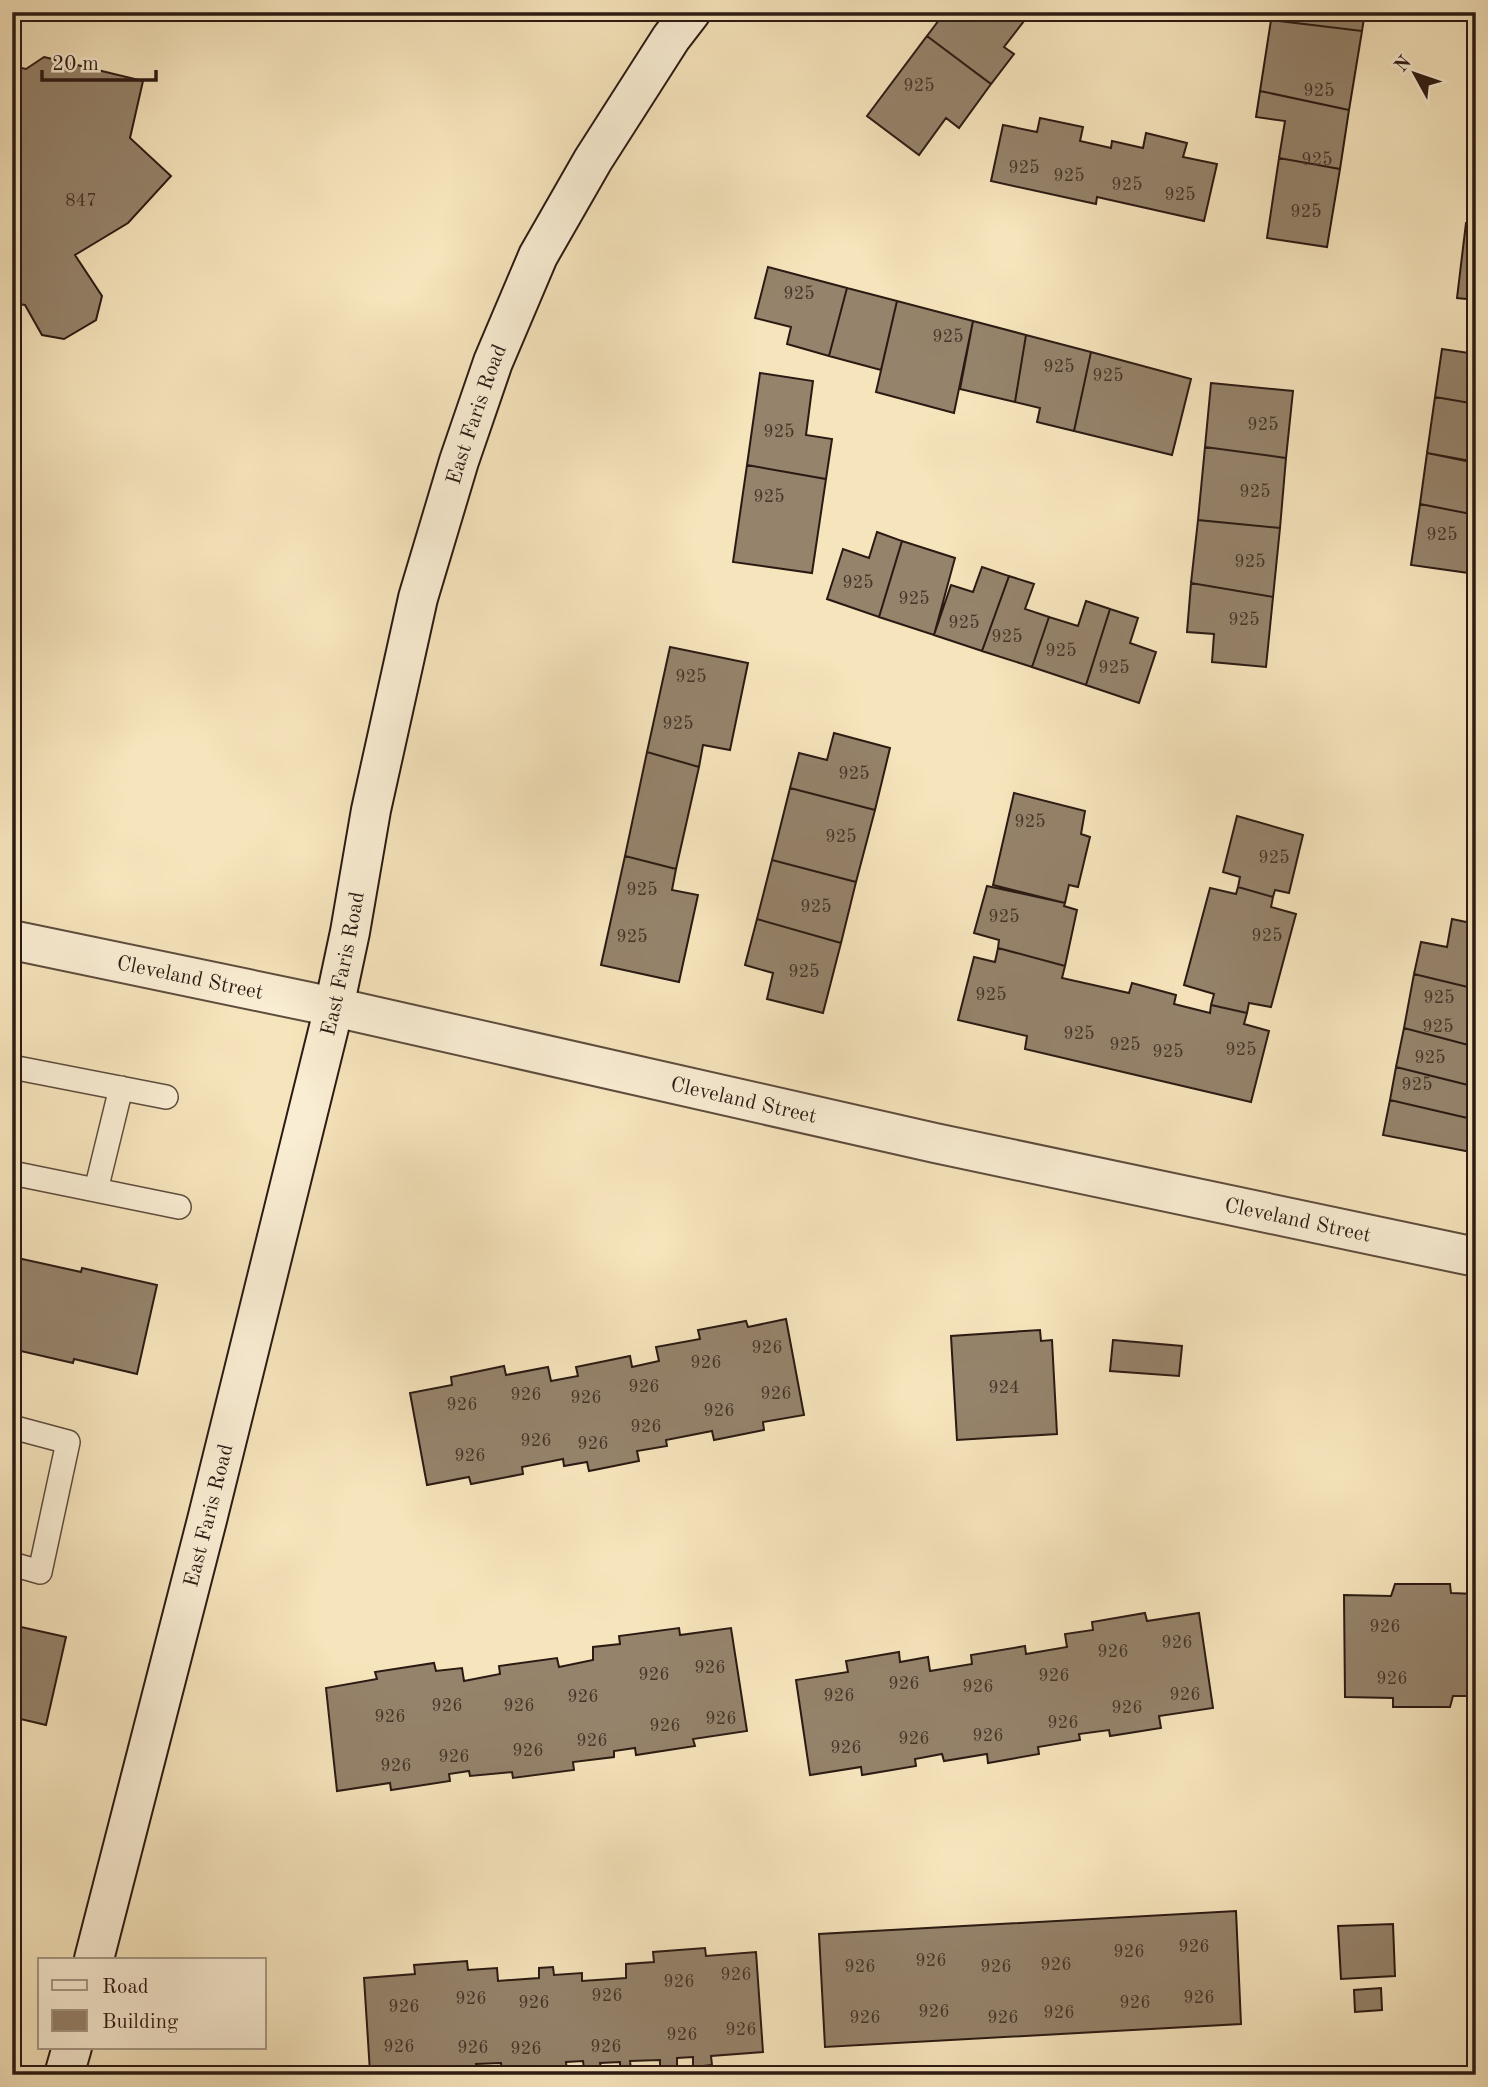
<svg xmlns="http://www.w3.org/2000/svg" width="1488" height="2087" viewBox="0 0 1488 2087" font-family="'Old Standard TT',serif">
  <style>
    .building { fill: #95836b; stroke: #2b1a13; stroke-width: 2 }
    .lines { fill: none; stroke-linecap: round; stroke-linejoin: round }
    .service-casing { stroke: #5e4c3d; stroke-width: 26 }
    .tertiary-casing { stroke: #5e4c3d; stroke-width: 42 }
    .secondary-casing { stroke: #2b1a13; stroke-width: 42 }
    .service { stroke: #f9edd3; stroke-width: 23 }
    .tertiary { stroke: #f9edd3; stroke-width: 38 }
    .secondary { stroke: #f9edd3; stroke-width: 38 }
    .labels { text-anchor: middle; stroke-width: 5; stroke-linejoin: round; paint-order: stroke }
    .number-label { font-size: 18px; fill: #463429 }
    .street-label { font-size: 21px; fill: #2b1a13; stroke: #f9edd3 }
  </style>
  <rect width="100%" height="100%" fill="#f6e4bc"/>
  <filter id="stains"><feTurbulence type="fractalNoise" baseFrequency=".00286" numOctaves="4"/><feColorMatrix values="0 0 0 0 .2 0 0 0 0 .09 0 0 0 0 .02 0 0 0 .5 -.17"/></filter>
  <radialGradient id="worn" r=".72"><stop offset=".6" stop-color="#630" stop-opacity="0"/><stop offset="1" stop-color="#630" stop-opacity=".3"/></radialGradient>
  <!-- building -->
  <path class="building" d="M945,12h86l-27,35 10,7 -23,30 -64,-48z
    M1272,12h93l-3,19 -91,-11z
    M1271,20l91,11 -13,79 -89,-19z
    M927,36l64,48 -32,44 -13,-10 -27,37 -52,-39z
    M44,57l99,24 -13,57 41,38 -43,47 -53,32 27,41 -6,24 -32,19 -22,-4 -17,-30 -13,-2v-237l14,3z
    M1260,91l89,19 -9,59 -61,-11 6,-37 -29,-4z
    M1040,118l43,9 -3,14 31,7 1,-7 31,7 3,-15 41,10 -4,14 34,7 -13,57 -107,-24 -1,7 -105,-23 12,-56 34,7z
    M1279,158l61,11 -13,78 -60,-9z
    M1466,223l10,1v76l-19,-2z
    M768,267l79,21 -18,68 -42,-12 4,-17 -36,-9z
    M847,288l50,13 -16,69 -52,-14z
    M897,301l76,20 -19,92 -78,-21z
    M973,321l53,14 -11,67 -55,-13z
    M1026,335l65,17 -17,79 -37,-9 3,-14 -25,-6z
    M1442,349l34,5v50l-41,-7z
    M1091,352l100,27 -19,76 -98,-24z
    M760,373l53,8 -7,54 26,4 -6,40 -79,-14z
    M1211,383l82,8 -7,67 -81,-11z
    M1435,397l41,7v58l-49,-9z
    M1205,447l81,11 -6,70 -82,-8z
    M1427,453l49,10v52l-56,-11z
    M747,465l79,14 -14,94 -79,-11z
    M1420,504l56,11v59l-65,-9z
    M1198,520l82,8 -7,69 -82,-14z
    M877,532l25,9 -23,76 -52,-18 16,-50 26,9z
    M902,541l53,17 -21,77 -55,-18z
    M982,567l27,9 -27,75 -48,-16 17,-50 22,7z
    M1009,576l25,8 -9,25 24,8 -17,50 -50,-16z
    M1191,583l82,14 -7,70 -54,-5 2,-28 -27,-2z
    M1086,601l24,8 -24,76 -54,-18 17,-50 29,9z
    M1110,609l28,9 -8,25 26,9 -17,51 -53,-18z
    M670,647l78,16 -18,87 -27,-5 -4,22 -52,-15z
    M834,733l56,15 -15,62 -85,-22 9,-35 28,7z
    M647,752l52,15 -23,102 -51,-13z
    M790,788l85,22 -19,72 -84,-22z
    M1014,793l71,18 -4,23 9,3 -12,50 -9,-2 -4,18 -72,-18z
    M1237,816l66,19 -14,58 -14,-3 -2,7 -35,-10 2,-10 -17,-5z
    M625,856l51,13 -4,21 26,5 -19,87 -78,-17z
    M772,860l84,22 -15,61 -84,-24z
    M987,886l78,17 -1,3 13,4 -12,56 -67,-18 1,-8 -25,-7z
    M1238,887l35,10 -2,10 25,7 -25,93 -22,-4 -2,10 -36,-8 3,-11 -30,-9 26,-97 26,6z
    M757,919l84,24 -18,70 -56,-14 6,-26 -28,-8z
    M1452,919l24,5v65l-62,-15 7,-32 26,5z
    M998,948l67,18 -3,12 67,15 3,-10 44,12 -2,9 36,9 1,-8 36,8 -3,11 25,7 -18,71 -226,-53 2,-13 -69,-16 16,-63 21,5z
    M1414,974l62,15v58l-72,-19z
    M1404,1028l72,19v40l-80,-20z
    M1396,1067l80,20v33l-86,-20z
    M1390,1100l86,20v33l-93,-18z
    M13,1257l68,15 1,-4 75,17 -20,89 -63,-15 -1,4 -61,-14z
    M786,1319l18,96 -41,7 1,8 -50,10 -2,-9 -46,9 1,6 -30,5 2,10 -50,10 -2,-9 -23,4 -1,-7 -41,8 1,7 -52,10 -2,-7 -42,8 -17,-92 42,-8 -1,-8 53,-11 2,9 42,-8 3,14 27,-5 -2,-9 54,-11 2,11 27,-6 -3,-14 44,-8 -2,-9 48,-9 2,6z
    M1040,1330l1,11 11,-1 5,94 -100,6 -6,-104z
    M1113,1340l69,6 -3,30 -69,-5z
    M1395,1584h55l1,9 25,1v102h-23l-3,11h-57v-9l-48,-1 -1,-102 47,1z
    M1145,1613l2,8 52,-8 14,95 -54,8 2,12 -51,8 -1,-6 -30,4 1,6 -42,7 1,7 -51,9 -1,-9 -43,7 -2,-7 -27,5 1,7 -54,9 -1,-8 -51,8 -14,-95 52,-8 -2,-11 53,-9 1,10 28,-5 2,14 42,-7 -1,-9 54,-9 1,8 41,-7 -2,-13 28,-4 -1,-8z
    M12,1625l54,12 -20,88 -34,-8z
    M679,1628l1,7 51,-7 16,103 -54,8 2,7 -59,9 -1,-7 -21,3v6l-41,5 1,8 -61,8 -1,-6 -42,4 -1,-5 -20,3 1,7 -59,9 -1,-7 -53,8 -11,-103 51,-9 -2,-7 59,-9 2,8 26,-3 2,13 36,-7 -1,-8 58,-8 2,9 34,-7v-13l27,-3 -1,-8z
    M1236,1911l5,113 -416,23 -6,-113z
    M1393,1924l2,52 -54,3 -3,-53z
    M705,1948l1,8 50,-4 7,100 -52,4 1,9 -19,2v-10l-16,1v8l-17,2v-8l-30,1 1,8h-11v-7l-20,1 1,5 -17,1 -1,-8 -17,1 1,10 -19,2 -1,-8 -45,3 -1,-6 -25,1 1,11h-19l-1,-9 -15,1 1,8h-18l-1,-7 -54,4 -6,-94 51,-4 -1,-9 53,-4 1,9 29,-2 1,13 41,-3v-10l14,-1 1,8 28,-2v8l44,-3v-14l28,-2 -1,-10z
    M1381,1988l1,22 -27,2 -1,-22z"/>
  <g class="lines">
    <defs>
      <path id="service" d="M12,1067l154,30
        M12,1173l167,34
        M96,1190l25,-102
        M12,1427l56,15 -28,130 -28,-8"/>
      <g id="tertiary">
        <path id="s1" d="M12,940l322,67 601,136 541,114"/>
      </g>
      <g id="secondary">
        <path id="s2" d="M94,1959l113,-439 127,-513 16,-75 21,-122 47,-212 41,-137 34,-99 45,-106 55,-96 78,-122 20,-26"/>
        <path d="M64,2075l8,-28"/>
      </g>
    </defs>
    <!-- service casing -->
    <use href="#service" class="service-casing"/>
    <!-- tertiary casing -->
    <use href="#tertiary" class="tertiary-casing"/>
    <!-- secondary casing -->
    <use href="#secondary" class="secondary-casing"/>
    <!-- service -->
    <use href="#service" class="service"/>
    <!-- tertiary -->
    <use href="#tertiary" class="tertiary"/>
    <!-- secondary -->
    <use href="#secondary" class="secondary"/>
  </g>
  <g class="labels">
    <!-- number labels -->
    <g class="number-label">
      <text x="919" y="91">925</text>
      <text x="1319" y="96">925</text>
      <text x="1317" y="165">925</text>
      <text x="1024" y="173">925</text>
      <text x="1069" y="181">925</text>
      <text x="1127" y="190">925</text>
      <text x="1180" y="200">925</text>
      <text x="81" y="206">847</text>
      <text x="1306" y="217">925</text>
      <text x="799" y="299">925</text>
      <text x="948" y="342">925</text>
      <text x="1059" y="372">925</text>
      <text x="1108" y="381">925</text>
      <text x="1263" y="430">925</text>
      <text x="779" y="437">925</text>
      <text x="1255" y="497">925</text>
      <text x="769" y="502">925</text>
      <text x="1442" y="540">925</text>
      <text x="1250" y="567">925</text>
      <text x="858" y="588">925</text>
      <text x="914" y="604">925</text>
      <text x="1244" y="625">925</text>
      <text x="964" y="628">925</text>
      <text x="1007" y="642">925</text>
      <text x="1061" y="656">925</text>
      <text x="1114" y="673">925</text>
      <text x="691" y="682">925</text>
      <text x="678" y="729">925</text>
      <text x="854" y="779">925</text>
      <text x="1030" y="827">925</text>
      <text x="841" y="842">925</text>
      <text x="1274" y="863">925</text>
      <text x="642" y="895">925</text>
      <text x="816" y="912">925</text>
      <text x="1004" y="922">925</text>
      <text x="1267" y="941">925</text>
      <text x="632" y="942">925</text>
      <text x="804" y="977">925</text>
      <text x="991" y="1000">925</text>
      <text x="1439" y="1003">925</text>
      <text x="1438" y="1032">925</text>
      <text x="1079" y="1039">925</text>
      <text x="1125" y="1050">925</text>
      <text x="1241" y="1055">925</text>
      <text x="1168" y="1057">925</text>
      <text x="1430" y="1063">925</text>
      <text x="1417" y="1090">925</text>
      <text x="767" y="1353">926</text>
      <text x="706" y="1368">926</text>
      <text x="644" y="1392">926</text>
      <text x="1004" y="1393">924</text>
      <text x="776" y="1399">926</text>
      <text x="526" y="1400">926</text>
      <text x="586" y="1403">926</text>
      <text x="462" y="1410">926</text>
      <text x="719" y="1416">926</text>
      <text x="646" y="1432">926</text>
      <text x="536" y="1446">926</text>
      <text x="593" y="1449">926</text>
      <text x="470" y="1461">926</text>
      <text x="1385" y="1632">926</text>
      <text x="1177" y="1648">926</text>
      <text x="1113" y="1657">926</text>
      <text x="710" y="1673">926</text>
      <text x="654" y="1680">926</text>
      <text x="1054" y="1681">926</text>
      <text x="1392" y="1684">926</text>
      <text x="904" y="1689">926</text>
      <text x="978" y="1692">926</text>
      <text x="1185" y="1700">926</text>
      <text x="839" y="1701">926</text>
      <text x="583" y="1702">926</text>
      <text x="447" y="1711">926</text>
      <text x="519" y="1711">926</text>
      <text x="1127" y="1713">926</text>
      <text x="390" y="1722">926</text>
      <text x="721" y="1724">926</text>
      <text x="1063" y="1728">926</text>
      <text x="665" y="1731">926</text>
      <text x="988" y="1741">926</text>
      <text x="914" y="1744">926</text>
      <text x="592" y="1746">926</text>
      <text x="846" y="1753">926</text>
      <text x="528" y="1756">926</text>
      <text x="454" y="1762">926</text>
      <text x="396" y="1771">926</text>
      <text x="1194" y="1952">926</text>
      <text x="1129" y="1957">926</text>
      <text x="931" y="1966">926</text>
      <text x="1056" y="1970">926</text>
      <text x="860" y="1972">926</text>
      <text x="996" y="1972">926</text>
      <text x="736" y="1980">926</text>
      <text x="679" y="1987">926</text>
      <text x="607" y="2001">926</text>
      <text x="1199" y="2003">926</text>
      <text x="471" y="2004">926</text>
      <text x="534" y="2008">926</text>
      <text x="1135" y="2008">926</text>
      <text x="404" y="2012">926</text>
      <text x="934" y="2017">926</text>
      <text x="1059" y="2018">926</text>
      <text x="865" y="2023">926</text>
      <text x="1003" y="2023">926</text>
      <text x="741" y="2035">926</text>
      <text x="682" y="2040">926</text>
      <text x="399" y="2052">926</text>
      <text x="606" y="2052">926</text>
      <text x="473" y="2053">926</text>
      <text x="526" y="2054">926</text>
    </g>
    <!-- street labels -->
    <g class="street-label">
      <text dy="7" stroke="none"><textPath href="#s2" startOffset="1592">East Faris Road</textPath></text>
      <text dy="7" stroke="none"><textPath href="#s2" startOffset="1026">East Faris Road</textPath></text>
      <text dy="7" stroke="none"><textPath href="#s1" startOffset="182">Cleveland Street</textPath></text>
      <text dy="7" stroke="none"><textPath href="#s1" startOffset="749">Cleveland Street</textPath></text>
      <text dy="7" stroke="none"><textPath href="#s1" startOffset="1316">Cleveland Street</textPath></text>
      <text dy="7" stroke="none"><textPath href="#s2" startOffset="458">East Faris Road</textPath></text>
    </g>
  </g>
  <!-- margin -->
  <rect width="1488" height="2087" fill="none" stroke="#f6e4bc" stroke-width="42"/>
  <rect x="14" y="14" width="1460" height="2059" fill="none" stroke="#2b1a13" stroke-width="3.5"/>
  <rect x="21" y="21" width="1446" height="2045" fill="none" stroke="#2b1a13" stroke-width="2"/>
  <!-- legend -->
  <rect x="38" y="1958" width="228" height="91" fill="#f9edd3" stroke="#a79986" stroke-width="2"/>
  <rect x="52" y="1980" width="35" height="10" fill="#f9edd3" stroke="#a79986" stroke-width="2"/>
  <text x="102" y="1993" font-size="21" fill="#2b1a13">Road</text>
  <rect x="52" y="2010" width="35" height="21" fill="#95836b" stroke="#a79986" stroke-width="2"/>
  <text x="102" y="2028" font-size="21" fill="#2b1a13">Building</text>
  <!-- north arrow -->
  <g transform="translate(1415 74) rotate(310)" stroke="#f9edd3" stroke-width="5" paint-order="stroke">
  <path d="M0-5L12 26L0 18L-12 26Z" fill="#2b1a13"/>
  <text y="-10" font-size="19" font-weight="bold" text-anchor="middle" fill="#2b1a13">N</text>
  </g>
  <!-- scale -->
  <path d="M42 70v10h114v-10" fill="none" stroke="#2b1a13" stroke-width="3.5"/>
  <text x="52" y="70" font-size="21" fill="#2b1a13" stroke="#f9edd3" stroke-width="5" paint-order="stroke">20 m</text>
  <rect width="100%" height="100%" filter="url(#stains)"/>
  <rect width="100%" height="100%" fill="url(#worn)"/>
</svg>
